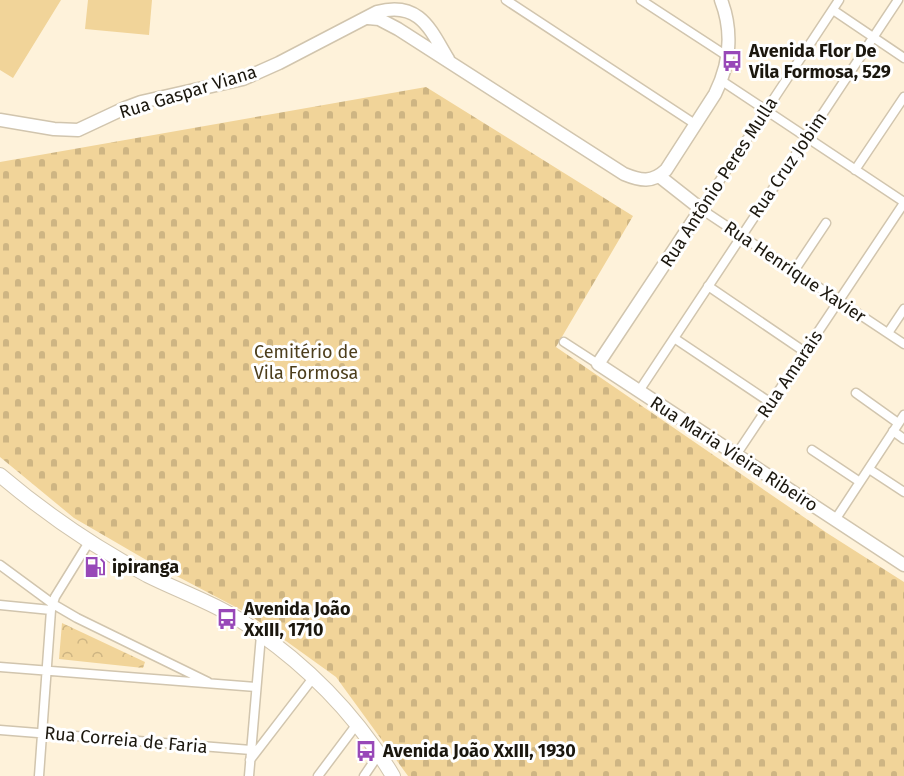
<svg xmlns="http://www.w3.org/2000/svg" width="904" height="776" viewBox="0 0 904 776" font-family="'Fira Sans',sans-serif">
  <style>
    .green { fill: #f1d499 }
    .cemetery { fill: url(#cemetery-stones) }
    .park { fill: url(#park-crowns) }
    .lines { fill: none; stroke-linecap: round; stroke-linejoin: round }
    .street-casing { stroke: #d1c5ae; stroke-width: 11 }
    .secondary-casing { stroke: #d1c5ae; stroke-width: 15 }
    .primary-casing { stroke: #d1c5ae; stroke-width: 16 }
    .street { stroke: #fff; stroke-width: 8 }
    .secondary { stroke: #fff; stroke-width: 12 }
    .primary { stroke: #fff; stroke-width: 14 }
    .labels { text-anchor: middle; stroke-width: 6; stroke-linejoin: round; paint-order: stroke }
    .poi-label { font-size: 18px; font-weight: bold; fill: #1b170e; stroke: #fff; text-anchor: start }
    .street-label { font-size: 18px; fill: #1b170e; stroke: #fff }
    .park-label { font-size: 18px; fill: #4d3e1c; stroke: #fff }
  </style>
  <defs>
    <pattern id="cemetery-stones" width="16" height="16" patternUnits="userSpaceOnUse" patternTransform="scale(1.5)"><rect width="16" height="16" fill="#f1d499"/><path d="M2 7V4a2 2 0 0 1 4 0v3zM10 15v-3a2 2 0 0 1 4 0v3z" fill="#ceb583"/></pattern>
    <pattern id="park-crowns" width="20" height="18" patternUnits="userSpaceOnUse" patternTransform="scale(1.5)"><rect width="20" height="18" fill="#f1d499"/><path d="M2 6a3 3 0 1 1 6 0M12 15a3 3 0 1 1 6 0" fill="none" stroke="#ceb583"/></pattern>
  </defs>
  <rect width="100%" height="100%" fill="#fef2da"/>
  <!-- green -->
  <path class="green" d="M0,0h61l-48,78 -13,-8z
    M88,0h64l-3,35 -64,-6z"/>
  <!-- cemetery -->
  <path class="cemetery" d="M426,87l207,129 -77,131 271,186 77,49v194h-496l-72,-99 -89,-64 -99,-52 -74,-43 -74,-61v-295z"/>
  <!-- park -->
  <path class="park" d="M62,623l83,39 -2,6 -84,-9z"/>
  <g class="lines">
    <defs>
      <path id="street" d="M506,0l189,124
        M641,0l86,56
        M839,0l-138,209 203,135
        M833,10l71,48
        M722,81l182,121
        M855,170l49,-73
        M794,271l32,-48
        M708,286l97,66
        M888,333l16,-24
        M674,338l97,65
        M564,342l34,22
        M639,391l259,-391
        M856,393l42,30
        M893,431l11,8
        M812,450l48,32
        M736,455l168,-252
        M869,469l35,23
        M835,520l69,-105
        M0,565l53,39 24,14 131,64
        M0,605l51,5
        M0,667l256,20
        M0,730l251,20
        M250,760l63,-82
        M39,776l12,-166 4,-13 34,-55
        M249,776l12,-141
        M318,776l39,-52
        M364,776l15,-22"/>
      <path id="secondary" d="M368,18l11,1 19,10 226,145c17,7 28,9 42,-4l49,-76c15,-30 18,-63 6,-94
        M0,120l54,9 24,1 47,-22 16,-6 102,-23 36,-16 98,-51c43,-12 54,19 71,47
        M659,176l42,33 -103,155 306,201"/>
      <path id="primary" d="M0,475c46,39 94,72 147,100 34,17 70,29 102,51 58,39 108,90 144,150"/>
    </defs>
    <!-- street casing -->
    <use href="#street" class="street-casing"/>
    <!-- secondary casing -->
    <use href="#secondary" class="secondary-casing"/>
    <!-- primary casing -->
    <use href="#primary" class="primary-casing"/>
    <!-- street -->
    <use href="#street" class="street"/>
    <!-- secondary -->
    <use href="#secondary" class="secondary"/>
    <!-- primary -->
    <use href="#primary" class="primary"/>
  </g>
  <!-- icons -->
  <defs>
    <symbol id="bus-bare" viewBox="-9 -9 18 18"><path d="M-5-6H5V4H4V6H2V4H-2V6H-4V4H-5ZM-3.5-4V0h7V-4ZM-3.5 1.2v1.5H-2V1.2ZM2 1.2v1.5H3.5V1.2Z" fill="#9848b8" stroke="#fff" stroke-width="2.5" paint-order="stroke"/></symbol>
    <symbol id="fuel-bare" viewBox="-9 -9 18 18"><path d="M-5.5-6h7V0h2V4h1.3V-2.5L3-4.5l.8-.8L6-3V5H2.5V1h-1V6h-7ZM-4.2-4.7v3.2H.2V-4.7Z" fill="#9848b8" stroke="#fff" stroke-width="2.5" paint-order="stroke"/></symbol>
  </defs>
  <g fill-rule="evenodd">
    <use href="#bus-bare" x="717" y="46" width="30" height="30"/>
    <use href="#fuel-bare" x="80" y="552" width="30" height="30"/>
    <use href="#bus-bare" x="212" y="604" width="30" height="30"/>
    <use href="#bus-bare" x="351" y="736" width="30" height="30"/>
  </g>
  <g class="labels">
    <!-- poi labels -->
    <g class="poi-label">
      <text x="749" y="57">Avenida Flor De<tspan x="749" dy="21">Vila Formosa, 529</tspan></text>
      <text x="112" y="573">ipiranga</text>
      <text x="244" y="615">Avenida João<tspan x="244" dy="21">XxIII, 1710</tspan></text>
      <text x="383" y="757">Avenida João XxIII, 1930</text>
    </g>
    <!-- street labels -->
    <g class="street-label">
      <text transform="translate(188 92) rotate(-17)" y="6">Rua Gaspar Viana</text>
      <text transform="translate(788 165) rotate(-56)" y="6">Rua Cruz Jobim</text>
      <text transform="translate(719 182) rotate(-57)" y="6">Rua Antônio Peres Mulla</text>
      <text transform="translate(795 272) rotate(34)" y="6">Rua Henrique Xavier</text>
      <text transform="translate(790 374) rotate(-56)" y="6">Rua Amarais</text>
      <text transform="translate(734 454) rotate(33)" y="6">Rua Maria Vieira Ribeiro</text>
      <text transform="translate(126 740) rotate(5)" y="6">Rua Correia de Faria</text>
    </g>
    <!-- park labels -->
    <g class="park-label">
      <text x="306" y="358">Cemitério de<tspan x="306" dy="21">Vila Formosa</tspan></text>
    </g>
  </g>
</svg>
